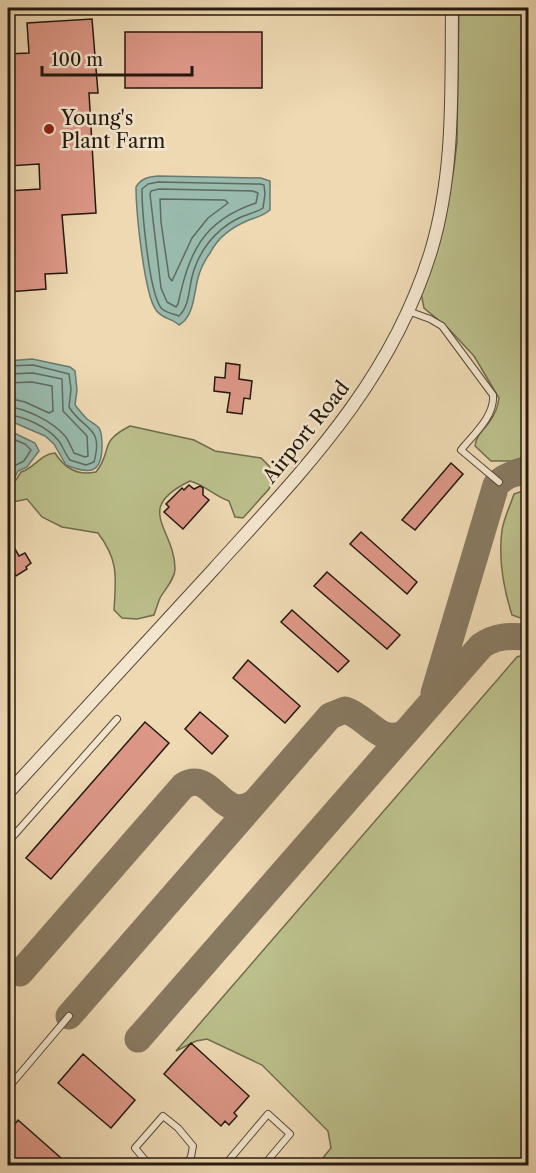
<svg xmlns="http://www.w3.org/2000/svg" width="536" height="1173" viewBox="0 0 536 1173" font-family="'Libre Caslon Text',serif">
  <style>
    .green { fill: #bbbf8b; stroke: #6f6c4d; stroke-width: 1.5 }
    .water { fill: #99baad; stroke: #6a7a6e; stroke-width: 1.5 }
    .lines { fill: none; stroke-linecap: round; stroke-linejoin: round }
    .shore { stroke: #5e6a5e; stroke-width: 1.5 }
    .taxiway { stroke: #887961; stroke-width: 27 }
    .building { fill: #dd9787; stroke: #23190f; stroke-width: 1.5 }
    .lane-casing { stroke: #564938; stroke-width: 8 }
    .street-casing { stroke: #564938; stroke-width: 14 }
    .lane { stroke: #f4e6ce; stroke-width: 6 }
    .street { stroke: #f4e6ce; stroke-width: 12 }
    .poi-dot { fill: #8f2418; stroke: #f4e6ce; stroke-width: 2 }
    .labels { text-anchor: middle; stroke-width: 5; stroke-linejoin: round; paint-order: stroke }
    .poi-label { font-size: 20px; fill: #23190f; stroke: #f4e6ce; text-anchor: start }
    .street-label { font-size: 20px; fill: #23190f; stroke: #f4e6ce }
  </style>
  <rect width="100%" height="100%" fill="#eed9b3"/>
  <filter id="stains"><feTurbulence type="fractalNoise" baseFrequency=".00333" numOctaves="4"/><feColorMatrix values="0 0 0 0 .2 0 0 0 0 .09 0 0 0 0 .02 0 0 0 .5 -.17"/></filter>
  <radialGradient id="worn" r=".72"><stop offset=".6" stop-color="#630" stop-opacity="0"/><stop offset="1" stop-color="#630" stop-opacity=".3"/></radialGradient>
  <!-- green -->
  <path class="green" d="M459,8h69v448l-17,5h-20l-16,-15c1,-11 9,-16 15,-25 5,-7 8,-14 9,-23l-25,-42 -26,-28 -24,-20 -3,-15 16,-46 11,-44 6,-36 3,-25z
    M130,426l64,14 21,11 46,7 8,8 5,10 -5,13 -26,29 -8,-1 -6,-16c-15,-5 -24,-16 -39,-20 -58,28 -15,47 -15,88 0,10 -10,20 -15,29 -2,5 -4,11 -6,17l-17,4 -15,-1 -8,-8c2,-33 5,-49 -16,-77l-36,-6 -20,-10 -15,-18 -19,4v-18l8,-5 5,-8c14,-4 19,-18 34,-19 10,16 23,23 41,19 18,-23 1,-29 34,-46z
    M528,489v130l-2,1 -14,-5c-9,-28 -14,-55 -10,-85 2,-12 8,-24 12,-36z
    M526,654h2v511h-211l14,-17 -3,-17 -66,-66 -55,-26 -11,2 -20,10 341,-394z"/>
  <!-- water -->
  <path class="water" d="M158,176l103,2 9,3v29c-7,6 -13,7 -21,10 -17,7 -31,17 -39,33 -5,7 -10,17 -12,25 -4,15 -4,39 -19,47 -7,-7 -17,-6 -23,-15 -12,-16 -20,-100 -20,-123 5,-9 13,-10 22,-11z
    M32,359l38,8 5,4 2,19 -2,15c4,5 8,10 12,14 4,3 9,5 12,9 3,4 3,13 3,18 0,29 -14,28 -36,19l-12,-21 -9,-8 -37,-16v-59z
    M8,430l27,13 4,8 -12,16 -9,4 -4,8 -6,3z"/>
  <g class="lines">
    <!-- shore -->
    <path class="shore" d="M158,182l102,2 4,1 1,9 -2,14c-7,5 -17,6 -26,11 -22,11 -39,33 -45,58 -3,12 -3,30 -13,39 -5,-2 -12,-3 -17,-7 -13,-14 -20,-98 -20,-120l6,-5z
      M159,189l94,2 5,2 -2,10c-54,18 -67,50 -78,101l-2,3 -9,-5 -6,-14 -11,-94 1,-3z
      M160,199l65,1 3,3 -20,15 -16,20 -20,43 -3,-4 -8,-55z
      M8,366l25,-1 36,9 2,15 -2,18c15,24 35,19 25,55l-8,3 -16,-5c-5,-6 -7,-14 -12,-20 -11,-13 -34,-24 -50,-25
      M8,374l25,-1 29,6 1,32 24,25 1,20 -3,1 -11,-4c-3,-6 -5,-12 -9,-17 -12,-14 -39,-28 -57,-29
      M8,383l24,-1 20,4 1,25 -4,2 -24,-11 -17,-4
      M8,437l17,7 6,6 -7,11 -10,5 -6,9"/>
    <!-- taxiway -->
    <path class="taxiway" d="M434,693l62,-208c9,-10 19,-13 32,-13
      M20,973l163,-187c30,-19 38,40 72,16
      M69,1016l261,-300 15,-6c22,6 36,38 61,22
      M138,1039l343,-393c15,-11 29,-10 47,-9"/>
  </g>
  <!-- building -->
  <path class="building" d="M92,19l6,74h-9l7,120 -34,2 5,58 -22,1 1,15 -38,3v-101l32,-2 -1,-25 -31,2v-112l21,-1 -2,-30z
    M125,32h137v56h-137z
    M226,363l14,2 -1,14 13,2 -2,18 -6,-1 -2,16 -15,-2 3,-19 -16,-2 1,-14 10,1z
    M451,463l12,11 -48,56 -13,-10z
    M189,485l5,4 6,-3 3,2v7l6,5 -26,29 -19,-17 5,-5 -3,-3 16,-16 2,2z
    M361,532l56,50 -10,12 -57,-50z
    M8,537l11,19 6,-3 6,10 -5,4 1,2 -11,7 -2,-3 -6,4z
    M327,572l73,63 -13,14 -73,-63z
    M292,610l57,51 -11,11 -57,-50z
    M248,660l52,46 -15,17 -52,-45z
    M200,712l28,24 -16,18 -27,-25z
    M145,722l24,21 -118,136 -25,-21z
    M191,1043l58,53 -15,17 3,3 -8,9 -4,-4 -4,5 -57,-52z
    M83,1054l52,46 -24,28 -53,-45z
    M18,1120l52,46h-62v-33z"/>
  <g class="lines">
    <defs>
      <path id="lane" d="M408,311l22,8 12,7 51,69c2,21 -20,40 -32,55l38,32
        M8,842l109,-123
        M8,1088l61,-72
        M116,1166l3,-4
        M150,1166l-15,-18 28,-32 15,12 15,18 -2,11 -6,9
        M224,1166l44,-52 22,20 -27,32"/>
      <path id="street" d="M8,793c68,-74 136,-148 204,-222 91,-101 178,-187 219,-320 24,-80 20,-161 21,-243"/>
    </defs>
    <!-- lane casing -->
    <use href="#lane" class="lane-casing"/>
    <!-- street casing -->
    <use href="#street" class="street-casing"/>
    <!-- lane -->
    <use href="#lane" class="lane"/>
    <!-- street -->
    <use href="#street" class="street"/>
  </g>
  <!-- markers -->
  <circle class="poi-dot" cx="49" cy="129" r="6"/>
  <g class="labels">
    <!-- poi labels -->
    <g class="poi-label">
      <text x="61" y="125">Young's<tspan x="61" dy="23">Plant Farm</tspan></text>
    </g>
    <!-- street labels -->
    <g class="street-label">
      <text transform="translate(306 432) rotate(-51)" y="7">Airport Road</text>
    </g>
  </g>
  <!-- margin -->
  <rect width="536" height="1173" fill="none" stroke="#eed9b3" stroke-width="30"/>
  <rect x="9" y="9" width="518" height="1155" fill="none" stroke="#23190f" stroke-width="3"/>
  <rect x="15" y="15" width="506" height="1143" fill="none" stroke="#23190f" stroke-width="1.5"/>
  <!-- scale -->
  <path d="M42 66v9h150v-9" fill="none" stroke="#23190f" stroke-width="3"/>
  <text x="51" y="66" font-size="18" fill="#23190f" stroke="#f4e6ce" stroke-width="4.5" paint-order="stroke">100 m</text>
  <rect width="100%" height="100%" filter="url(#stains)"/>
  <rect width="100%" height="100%" fill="url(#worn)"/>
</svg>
